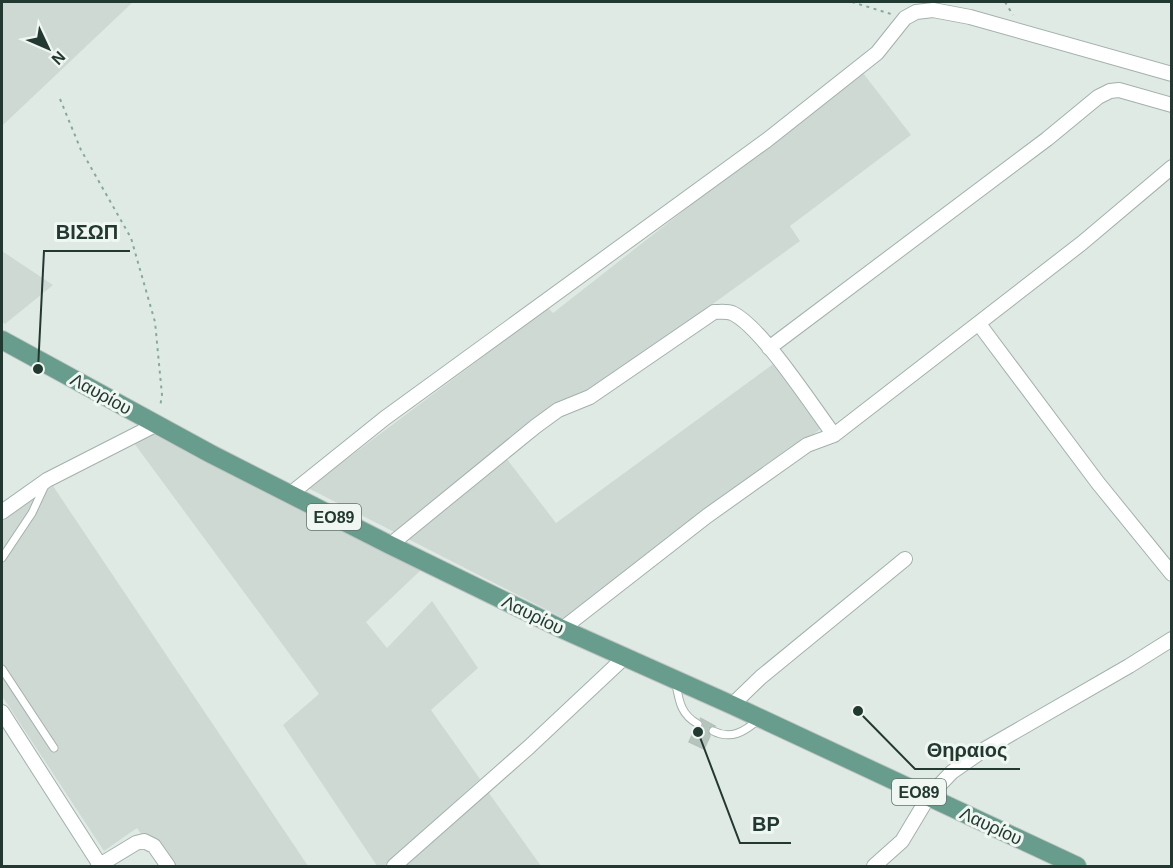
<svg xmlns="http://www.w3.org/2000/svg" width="1173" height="868" viewBox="0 0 1173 868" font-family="Arial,sans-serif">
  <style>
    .built { fill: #ced9d4 }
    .building { fill: #b6c4be; stroke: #b3c3bb; stroke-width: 1.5 }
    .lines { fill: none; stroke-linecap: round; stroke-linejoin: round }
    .service-casing { stroke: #a3b1ab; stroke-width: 9 }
    .minor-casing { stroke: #a3b1ab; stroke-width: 16 }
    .primary-casing { stroke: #bdc4c1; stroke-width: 20 }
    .path { stroke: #83ab9c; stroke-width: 2; stroke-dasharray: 3 4.5; stroke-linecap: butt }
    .service { stroke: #fff; stroke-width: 7 }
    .minor { stroke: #fff; stroke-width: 14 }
    .primary { stroke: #689c8c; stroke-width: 18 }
    .labels { text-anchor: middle; stroke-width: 6; stroke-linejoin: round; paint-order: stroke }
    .shield { fill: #f0f7f3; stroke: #60726b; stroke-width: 1.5 }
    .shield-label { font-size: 16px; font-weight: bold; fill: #223931 }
    .street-label { font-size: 18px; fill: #223931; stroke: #f0f7f3 }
    .leader { fill: none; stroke: #223931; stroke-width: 2 }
    .callout-dot { fill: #223931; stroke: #f0f7f3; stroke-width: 2 }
    .callout-label { font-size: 20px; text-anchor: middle; font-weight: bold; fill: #223931; stroke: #f0f7f3; stroke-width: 6; stroke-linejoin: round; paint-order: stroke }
  </style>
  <rect width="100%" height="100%" fill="#e0eae5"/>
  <!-- built -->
  <path class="built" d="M2,2h131l-131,124z
    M863,73l48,62 -121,91 10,15 -212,153 -88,56 56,73 220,-161 47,65 -256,193 -259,-132 240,-180 5,5 194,-152z
    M2,251l51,34 -48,39 -3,-2z
    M147,431l275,138 -56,53 21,26 45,-47 46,67 -47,42 49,69 -96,87h-7l-94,-141 36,-31 -188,-255z
    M53,486l255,380h-144l-27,-38 -33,23 -102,-155v-175z
    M486,789l55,77h-140z"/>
  <!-- building -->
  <path class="building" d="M700,718l15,8 -7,2v4l2,4 -6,13 -15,-7 6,-13h5l3,-3v-4z"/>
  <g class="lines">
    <defs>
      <path id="service" d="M2,558l30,-45 13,-28
        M2,669l52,79
        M676,684c3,17 5,31 22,40
        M713,731c18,9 31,1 45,-11"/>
      <path id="minor" d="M979,324l119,159 74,91
        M769,348l278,-209 51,-42 12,-6 9,-1 53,15
        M289,495l96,-77 382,-278 110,-87 28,-35 11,-6 17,-2 37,7 202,57
        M2,512l45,-32 110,-56
        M390,545l146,-119 22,-16 32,-13 124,-85c6,0 13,-1 18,1 29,13 81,94 102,122
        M562,629l145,-113 100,-71 27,-10 248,-192 90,-76
        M732,705l29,-28 144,-118
        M2,712l98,153
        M98,866l38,-23 8,-2 10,5 14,20
        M394,866l135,-119 97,-91
        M874,866l28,-25 27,-45 23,-24 33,-23 144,-83 43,-27"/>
      <path id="primary" d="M2,340l209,114 179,91 172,84 170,76 345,161"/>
    </defs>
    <!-- service casing -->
    <use href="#service" class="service-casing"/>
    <!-- minor casing -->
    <use href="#minor" class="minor-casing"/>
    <!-- primary casing -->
    <use href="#primary" class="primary-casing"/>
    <!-- path -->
    <path class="path" d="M852,2l39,12
      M1005,2l8,13
      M60,99l21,51 50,88 24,84 7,73 -2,12"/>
    <!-- service -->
    <use href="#service" class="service"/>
    <!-- minor -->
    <use href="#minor" class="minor"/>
    <!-- primary -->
    <use href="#primary" class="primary"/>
  </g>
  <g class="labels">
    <!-- shield labels -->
    <g class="shield">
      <rect x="307" y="504" width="54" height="26" rx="4.5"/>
      <rect x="892" y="779" width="54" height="26" rx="4.5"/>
    </g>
    <g class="shield-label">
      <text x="334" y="523">ΕΟ89</text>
      <text x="919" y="798">ΕΟ89</text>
    </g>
    <!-- street labels -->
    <g class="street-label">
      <text transform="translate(101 394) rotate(29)" y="6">Λαυρίου</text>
      <text transform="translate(533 615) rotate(26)" y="6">Λαυρίου</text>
      <text transform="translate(991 826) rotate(25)" y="6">Λαυρίου</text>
    </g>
  </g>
  <!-- callouts -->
  <path class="leader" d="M38 369L44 251H130M858 711L915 769H1020M698 732L740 843H791"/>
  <g class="callout-dot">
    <circle cx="38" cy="369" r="6"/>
    <circle cx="858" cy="711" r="6"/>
    <circle cx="698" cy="732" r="6"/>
  </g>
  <g class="callout-label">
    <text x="87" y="239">ΒΙΣΩΠ</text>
    <text x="967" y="757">Θηραιος</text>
    <text x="766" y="831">BP</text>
  </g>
  <!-- border -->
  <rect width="1173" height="868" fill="none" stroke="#223931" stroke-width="6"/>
  <!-- north arrow -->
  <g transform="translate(48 48) rotate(134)" stroke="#f0f7f3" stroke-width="4.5" paint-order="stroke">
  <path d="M0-4.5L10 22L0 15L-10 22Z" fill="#223931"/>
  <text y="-9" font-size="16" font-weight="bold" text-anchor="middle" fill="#223931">N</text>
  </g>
</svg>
